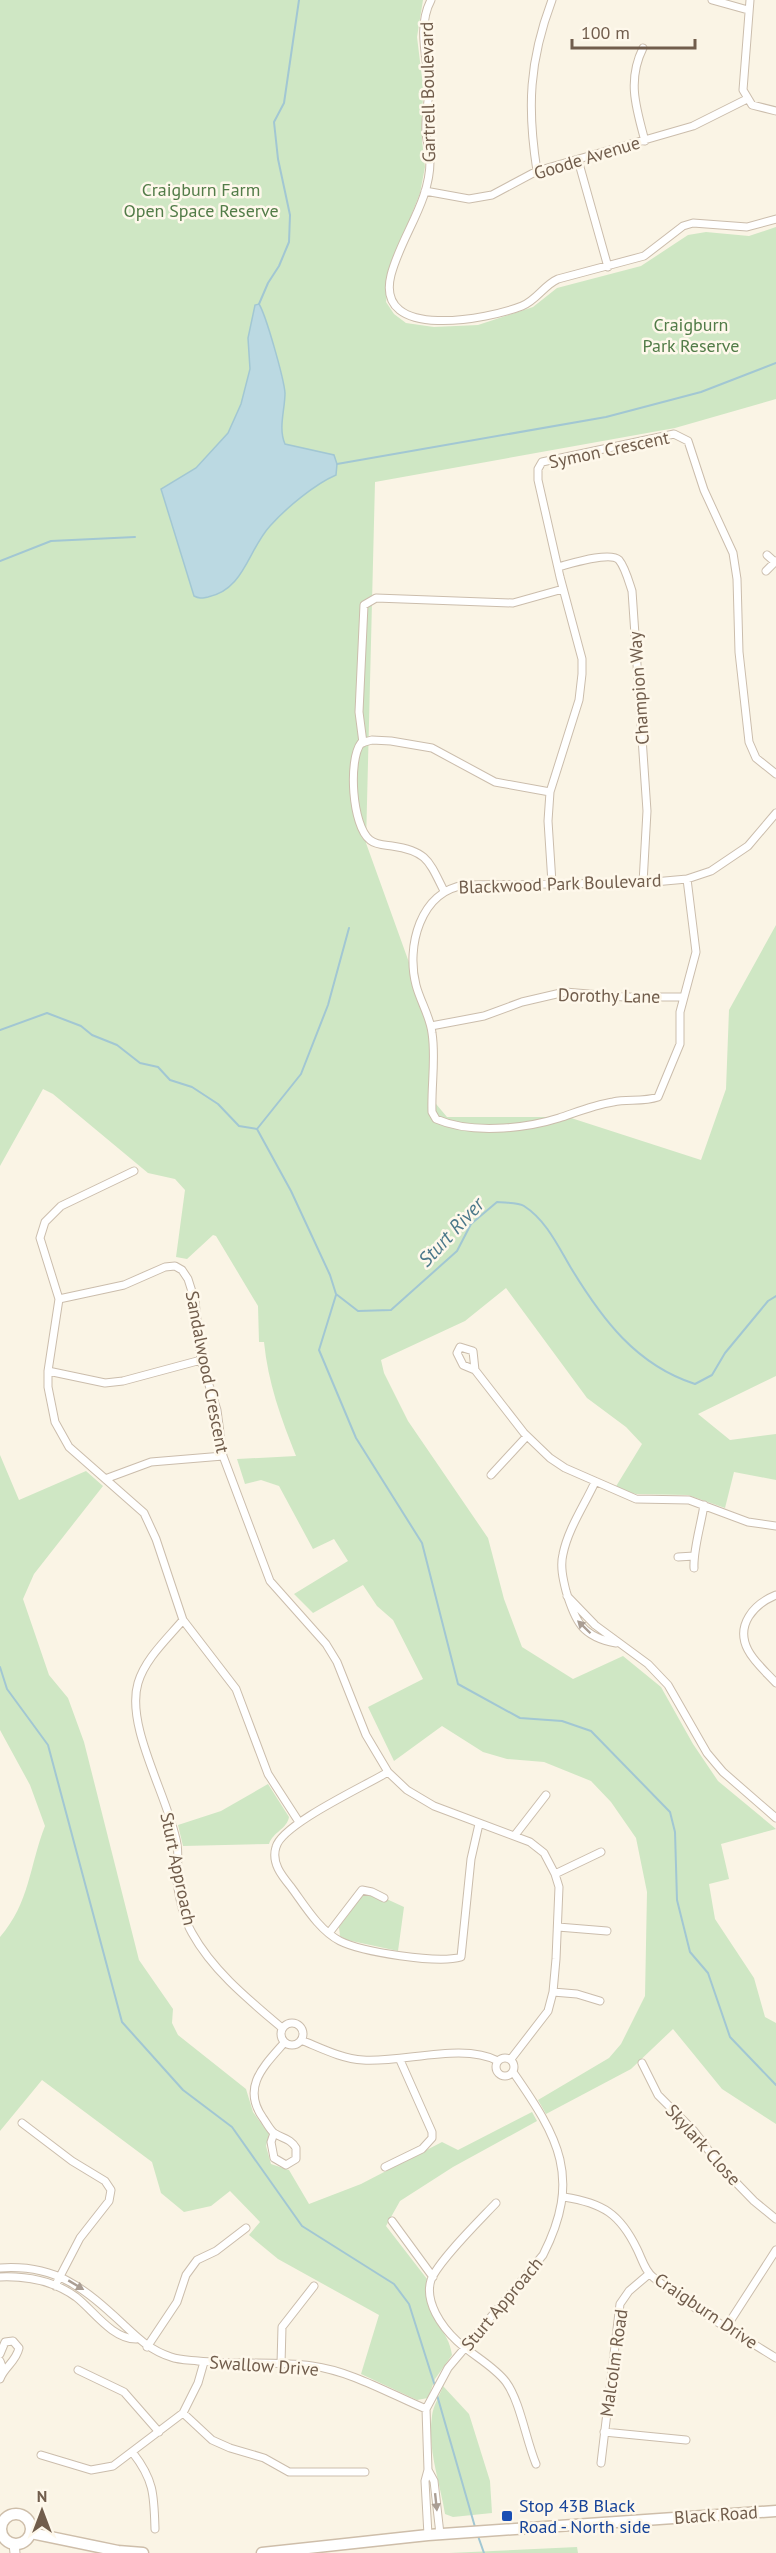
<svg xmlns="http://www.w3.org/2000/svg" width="776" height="2553" viewBox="0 0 776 2553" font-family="'PT Sans',sans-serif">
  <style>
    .green { fill: #cfe7c4 }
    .water { fill: #bbd9e2; stroke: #a2c7d3; stroke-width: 1.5 }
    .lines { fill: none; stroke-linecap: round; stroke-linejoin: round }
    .stream { stroke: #a2c7d3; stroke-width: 2 }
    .minor-casing { stroke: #cbbdac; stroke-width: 9 }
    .tertiary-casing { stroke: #cbbdac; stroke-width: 11 }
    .secondary-casing { stroke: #cebeaa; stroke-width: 13 }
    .minor { stroke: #fff; stroke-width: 7 }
    .tertiary { stroke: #fff; stroke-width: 9 }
    .secondary { stroke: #fff; stroke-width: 10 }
    .oneway { fill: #aa9e94 }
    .transit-dot { fill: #1a4fb4; stroke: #fef8eb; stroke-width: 2 }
    .labels { text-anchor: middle; stroke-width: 5; stroke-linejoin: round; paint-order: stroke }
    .street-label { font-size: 18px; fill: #715d4c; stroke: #fef8eb }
    .park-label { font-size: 18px; fill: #527c48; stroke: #fef8eb }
    .transit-label { font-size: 18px; fill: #164399; stroke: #fef8eb; text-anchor: start }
    .water-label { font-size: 20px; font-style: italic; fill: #4b788a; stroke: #fef8eb }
  </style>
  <rect width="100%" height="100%" fill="#faf4e5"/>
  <!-- green -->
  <path class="green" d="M0,0h423l-6,37 6,49 -1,54 3,27 -5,26 -28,71 -6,38 8,12 12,9 28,4 44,-2 55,-18 24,-19 84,-22 47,-31 18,-3 43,4 27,-9v172l-101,29 -300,54 -9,361 63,175 2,80 16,19h121l133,43 25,-71 3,-79 47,-85v451l-78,38 32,26 46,-6v46l-42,-8 -9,36 -37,-13 -52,-1 -21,-6 27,-44 -16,-17 -39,-29 -81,-110 -41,33 -84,39 3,13 24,48 80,117 16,61 18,48 51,32 50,-23 38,31 32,57 25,37 58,48 -55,15 8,35 -20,5 6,35 39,59 11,39 11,6v101l-54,-35 -49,-60 -42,40 -85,45 -8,-14 71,-42 12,-14 24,-48 2,-104 -11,-54 -25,-36 -20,-21 -47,-19 -37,-3 -24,-7 -41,-26 -48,35 -26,-54 55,-28 -30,-59 -16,-14 -14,-21 -50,28 -19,-19 54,-33 -14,-22 -21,10 -34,-63 -18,-6 -16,4 -8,-25 59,-3c-15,-38 -28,-73 -32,-114h-5l-1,-36 -42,-70 -3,-1 -26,24 -11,-2 9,-67 -10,-11 -27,-6 -95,-79 -10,-5 -43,77z
    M0,1455l19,45 67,-29 17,15 -69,88 -11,25 26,76 19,23 16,44 55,218 34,49 -1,14 6,12 68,54 7,23 16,22 -3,12 5,18 18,6 20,34 52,-20 81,-42 16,8 74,-38 5,9 -84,46 -53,34 -14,25 41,53c-7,37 22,48 25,76l-17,24 -7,19 -11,2 -56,-26 18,-59 -101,-56 -29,-24 11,-13 -30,-31 -19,15 -27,6 -23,-19 -9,-31 -110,-82 -42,51v-194c30,-35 29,-70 45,-111l-15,-41 -30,-55z
    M268,1784l21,33c-2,12 -16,15 -20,27l-86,2 -5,-21 43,-14z
    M367,1890l37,17 -6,44 -51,-11 -7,-4 -1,-9z
    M443,2386l26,28 21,67 2,32 -39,4 -8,-3c-5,-32 -18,-65 -13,-98 1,-10 8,-21 11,-30z
    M577,2547l1,6h-129z"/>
  <!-- water -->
  <path class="water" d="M259,304c7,11 25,75 26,89 0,17 -7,35 0,51l49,11 3,9 -1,11c-21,9 -50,33 -66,51 -22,24 -26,64 -62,71 -6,1 -8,2 -14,-1l-33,-107 35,-21 32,-35 13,-29 9,-35 -2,-31 7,-33z"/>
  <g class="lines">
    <!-- stream -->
    <path class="stream" d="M259,304l9,-21 11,-17 10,-24 1,-27 -12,-56 -4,-37 10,-19 15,-103
      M337,464l269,-47 95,-25 75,-29
      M0,561l51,-20 84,-4
      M0,1030l47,-17 34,13 11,9 25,10 23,18 18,4 12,13 22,7 26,17 21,22 18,3 34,62 39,84 6,19 22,17 33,-1 66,-59 14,-27 26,-22c8,1 21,0 27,4 22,14 34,40 47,62 31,51 65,97 124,116l17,-9 13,-22 43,-52 8,-5
      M257,1129l44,-55 27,-69 21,-77
      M336,1295l-17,55 37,88 66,105 36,141 62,34 42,3 29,10 79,81 5,20 2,68 13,52 18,21 22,64 46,48
      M0,1667l7,22 41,56 74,277 61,68 49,37 70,99 92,58 15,20 26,82
      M437,2395l38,132
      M478,2536l6,17"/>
    <defs>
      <path id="minor" d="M431,0c-14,26 -4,58 -2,86 0,15 -4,30 -3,45 0,9 4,18 4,28 1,42 -29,77 -39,116 -17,67 98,44 131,31 15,-6 22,-21 36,-27l86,-23 39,-30 10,-3 54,4 29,-8
        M712,0l36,10
        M750,0l-7,90 9,15 24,6
        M643,48c-16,32 -7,60 2,93
        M578,160l30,107
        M537,171c-10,-63 -8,-110 15,-171
        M425,191l44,8 23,-4 45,-24 156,-45 54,-27
        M767,555l8,7
        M558,567c12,-3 52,-16 61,-7 6,7 10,22 13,31l15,220 -4,72
        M766,571l10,-10
        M363,743l-4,-31 5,-107 12,-7 137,5 50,-14
        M687,879l9,73 -16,60v32l-22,53c-15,5 -30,2 -45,5 -19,3 -36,10 -54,16 -35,11 -89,16 -123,1l-4,-7c-1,-26 4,-54 0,-79 -2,-17 -12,-32 -16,-48 -10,-38 4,-94 49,-100l178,-2 44,-4 24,-8 37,-25 28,-33
        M552,883l-4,-62 2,-29 29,-92 3,-26v-15l-22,-82 -22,-97v-11l4,-7 132,-28 14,7 16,49 29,63 4,26 2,73 10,90 7,16 20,16
        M444,891c-15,-30 -17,-40 -52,-45 -7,-1 -16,-1 -22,-6 -18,-14 -22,-80 -9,-97l11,-3 19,1 41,7 63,34 55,10
        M431,1026l53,-10 38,-14 43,-10 59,5h60
        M134,1171l-73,35 -16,16 -5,16 19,61 -11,72v16l7,35 14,25 75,66 12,26 27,81 53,69 32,85 31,48
        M59,1299l65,-14 41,-18 10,-1 7,4 6,9 7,22 6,59 16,50 6,46 47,125 56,63 11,18 29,73 22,37 19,18 27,16 96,36 14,11 11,21 4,13 -3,72 -3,33 -5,19 -37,48
        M475,1370l-2,-19 -13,-4 -3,6 6,12 12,5 49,63 26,25 15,10 71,31 53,1 59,22 28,4
        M48,1371l57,12 18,-2 78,-21
        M491,1475l36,-39
        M105,1479l46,-17 72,-6
        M595,1482c-11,24 -27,47 -32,72 -3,12 0,25 3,37 9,30 16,46 50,52
        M678,1557l16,-1
        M694,1568c-1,-18 7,-43 10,-63
        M776,1595c-22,9 -41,30 -28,55 6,12 19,23 28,33
        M567,1596l28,29 53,39 20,21 39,68 16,19 53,46
        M183,1620c-16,19 -38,39 -45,63 -13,44 31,115 39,161 2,12 0,25 0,37 2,16 7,38 15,52 21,38 57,67 90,95
        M388,1772c-23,14 -106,52 -112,75 -5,16 6,29 15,40 14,19 28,43 49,54 22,11 98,23 121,16l10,-98 8,-35
        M515,1835l31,-40
        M555,1874l46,-22
        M558,1927l49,4
        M329,1933l33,-43 10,2 12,6
        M553,1992l24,2 23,7
        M281 2034a11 11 0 1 1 22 0a11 11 0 1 1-22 0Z
        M301,2040c20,8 41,19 62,20 40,3 100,-18 135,1
        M496 2067a9 9 0 1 1 18 0a9 9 0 1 1-18 0Z
        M642,2063l16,32 36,36 27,36 33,34 22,18
        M22,2123l50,38 33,20 6,9 -2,11 -29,37 -25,48
        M274,2133l-3,9 3,16 12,7 10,-6v-11c-6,-10 -13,-9 -22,-15 -4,-3 -8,-11 -11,-15 -22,-31 1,-52 21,-75
        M385,2167l37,-18 10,-11v-6l-32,-72
        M564,2197c39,6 56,17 73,52 5,10 8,22 16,28 37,31 82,55 123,81
        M496,2203c-15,16 -58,58 -65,77 -7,22 11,47 26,61 15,14 37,25 49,41 14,19 20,58 30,82
        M392,2221l41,56
        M0,2268c56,-4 84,20 123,56 16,15 27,26 48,33 8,3 18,3 27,4 38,4 76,0 114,5 39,5 78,28 114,43
        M0,2277c26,-1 54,4 76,20 17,13 36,42 60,42
        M727,2326l49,-76
        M147,2347l30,-45 9,-27 11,-15 19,-9 30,-23
        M0,2354l5,-12 8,-1 6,7c-3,14 -15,19 -19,31
        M0,2361l3,8
        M281,2364l1,-37 32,-41
        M78,2370l46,22 35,40
        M183,2413l29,27 18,8 34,10 25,14h76
        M604,2432l82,8
        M133,2453c21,27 21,42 22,76
        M41,2455l50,15 22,-4 70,-53 15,-30 6,-21
        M601,2463l19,-159 9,-13 20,-17
        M428,2470l6,11 6,53
        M428,2535l-3,-54 3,-11 -2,-61 22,-41 95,-113c39,-77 16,-117 -30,-183"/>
      <path id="tertiary" d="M14,2544l1,9"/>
      <path id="secondary" d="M1 2529a15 15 0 1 1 30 0a15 15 0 1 1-30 0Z
        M31,2533l87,18 25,2
        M262,2553l166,-18 348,-24"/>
    </defs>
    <!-- minor casing -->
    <use href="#minor" class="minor-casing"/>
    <!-- tertiary casing -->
    <use href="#tertiary" class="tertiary-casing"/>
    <!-- secondary casing -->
    <use href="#secondary" class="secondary-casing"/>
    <!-- minor -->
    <use href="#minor" class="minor"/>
    <!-- tertiary -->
    <use href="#tertiary" class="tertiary"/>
    <!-- secondary -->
    <use href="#secondary" class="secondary"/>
  </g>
  <!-- one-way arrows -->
  <defs><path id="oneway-solid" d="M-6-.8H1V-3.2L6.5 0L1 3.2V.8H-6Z" transform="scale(1.5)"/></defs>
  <g class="oneway">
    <use href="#oneway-solid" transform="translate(584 1627) rotate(-136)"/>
    <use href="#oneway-solid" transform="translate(76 2285) rotate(31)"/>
    <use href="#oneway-solid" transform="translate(436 2502) rotate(84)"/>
  </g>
  <!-- markers -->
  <rect class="transit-dot" x="501" y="2510" width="12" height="12" rx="3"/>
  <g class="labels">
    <!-- street labels -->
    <g class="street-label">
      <text transform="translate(428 92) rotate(-91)" y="6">Gartrell Boulevard</text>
      <text transform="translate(587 158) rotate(-17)" y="6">Goode Avenue</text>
      <text transform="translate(609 450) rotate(-12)" y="6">Symon Crescent</text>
      <text transform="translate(639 688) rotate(-94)" y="6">Champion Way</text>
      <text transform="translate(560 884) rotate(-2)" y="6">Blackwood Park Boulevard</text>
      <text transform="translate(609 996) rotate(1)" y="6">Dorothy Lane</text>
      <text transform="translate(207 1372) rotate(79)" y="6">Sandalwood Crescent</text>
      <text transform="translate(178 1869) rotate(78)" y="6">Sturt Approach</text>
      <text transform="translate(703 2145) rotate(48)" y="6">Skylark Close</text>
      <text transform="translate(502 2304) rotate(-50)" y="6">Sturt Approach</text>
      <text transform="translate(706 2311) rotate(34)" y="6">Craigburn Drive</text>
      <text transform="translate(614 2363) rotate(-82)" y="6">Malcolm Road</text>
      <text transform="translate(264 2366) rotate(4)" y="6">Swallow Drive</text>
      <text transform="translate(716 2515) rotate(-4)" y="6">Black Road</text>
    </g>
    <!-- park labels -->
    <g class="park-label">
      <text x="201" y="196">Craigburn Farm<tspan x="201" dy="21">Open Space Reserve</tspan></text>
      <text x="691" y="331">Craigburn<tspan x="691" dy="21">Park Reserve</tspan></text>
    </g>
    <!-- transit labels -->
    <g class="transit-label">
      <text x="519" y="2512">Stop 43B Black<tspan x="519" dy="21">Road - North side</tspan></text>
    </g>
    <!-- water labels -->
    <g class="water-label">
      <text transform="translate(451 1232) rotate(-47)" y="7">Sturt River</text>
    </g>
  </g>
  <!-- north arrow -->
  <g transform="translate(42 2511)" stroke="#fef8eb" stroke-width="4.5" paint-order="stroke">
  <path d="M0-4.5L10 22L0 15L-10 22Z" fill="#715d4c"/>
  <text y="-9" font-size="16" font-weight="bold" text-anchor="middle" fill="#715d4c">N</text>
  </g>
  <!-- scale -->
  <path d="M572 39v9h123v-9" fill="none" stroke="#715d4c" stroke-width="3"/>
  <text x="581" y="39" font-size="18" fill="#715d4c" stroke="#fef8eb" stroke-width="4.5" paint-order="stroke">100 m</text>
</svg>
